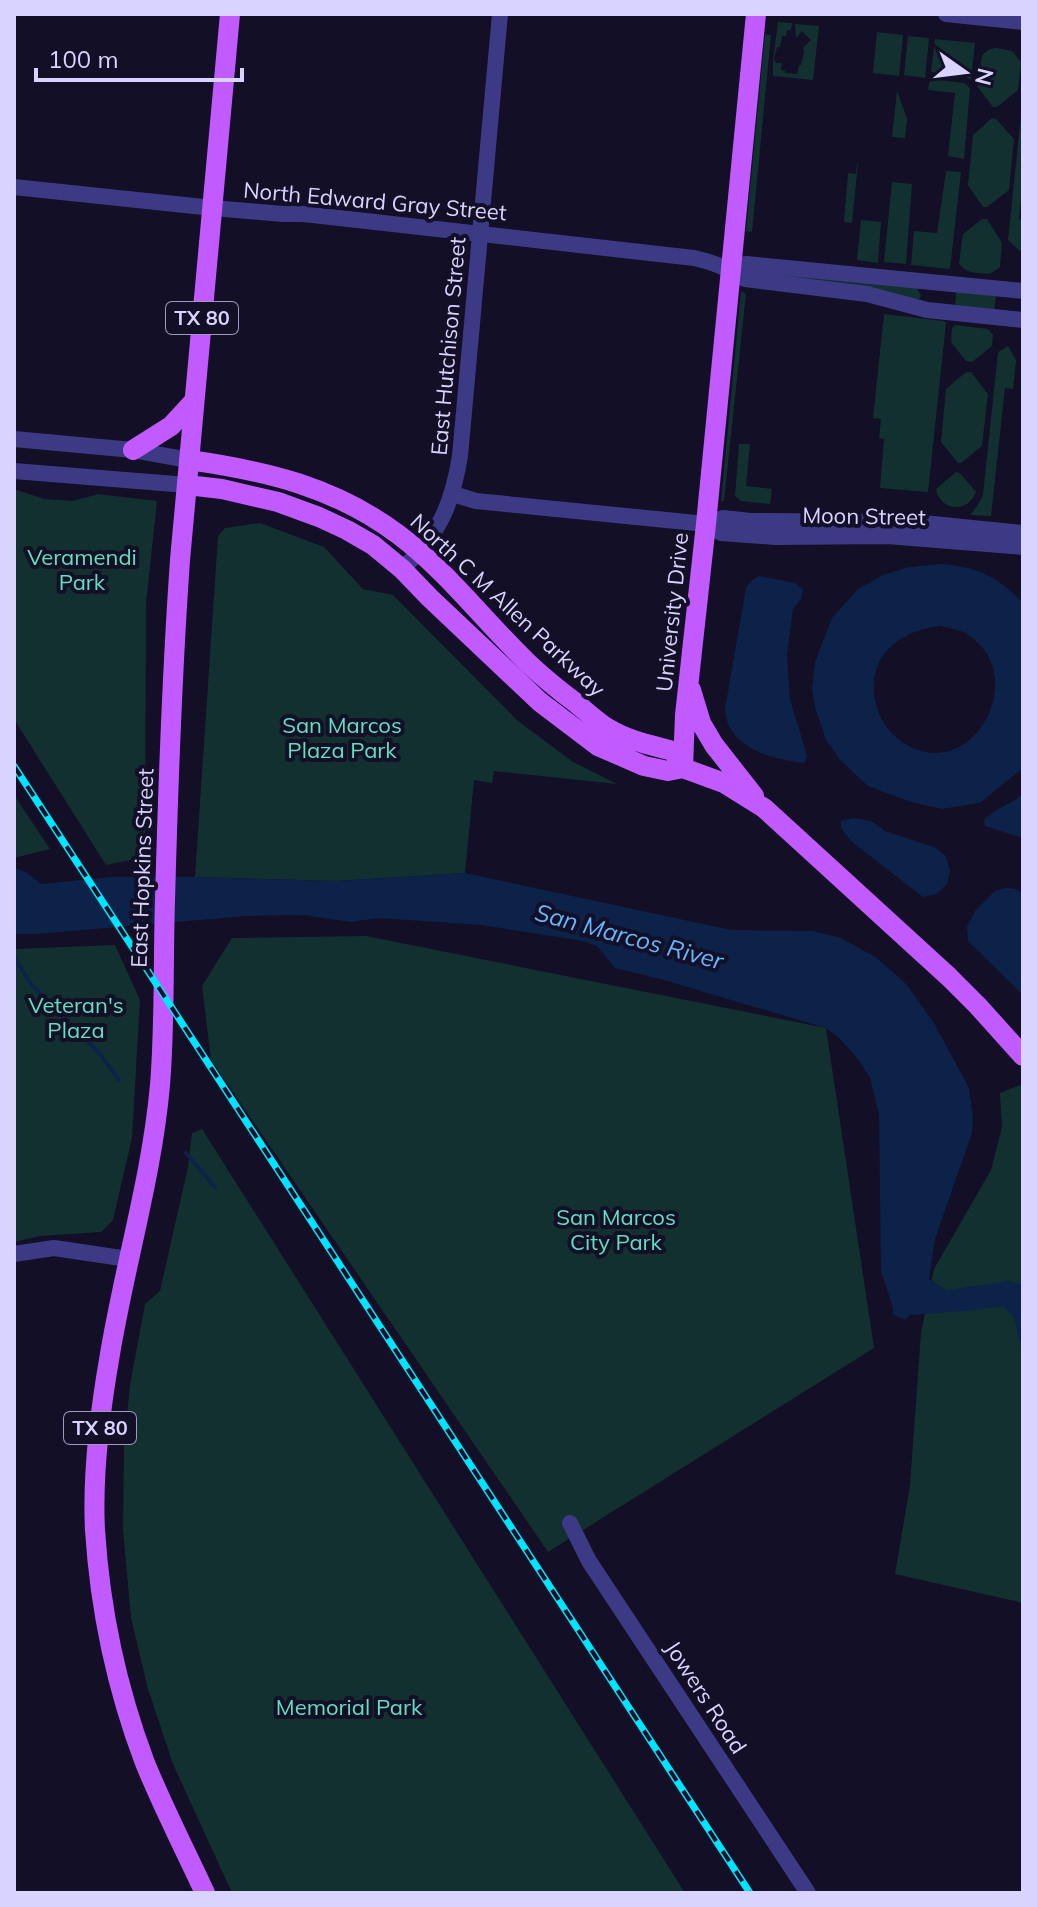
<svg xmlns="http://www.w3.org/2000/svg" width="1037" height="1907" viewBox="0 0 1037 1907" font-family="Mulish,sans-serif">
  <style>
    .green { fill: #12302f }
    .water { fill: #0c2248; fill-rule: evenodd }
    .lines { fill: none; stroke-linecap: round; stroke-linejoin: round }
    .stream { stroke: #0c2248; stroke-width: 4 }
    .minor { stroke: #3d3a85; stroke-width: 16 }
    .major { stroke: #c25bff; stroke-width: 20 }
    .rail-casing { stroke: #00e5ff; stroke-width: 7 }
    .rail { stroke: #130f26; stroke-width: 4; stroke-dasharray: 12; stroke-linecap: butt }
    .labels { text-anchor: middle; stroke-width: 8; stroke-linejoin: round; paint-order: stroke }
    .shield { fill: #130f26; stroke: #9e99be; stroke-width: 2 }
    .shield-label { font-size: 20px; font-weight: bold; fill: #d9d4ff }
    .street-label { font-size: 22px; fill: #d9d4ff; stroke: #130f26 }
    .park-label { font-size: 22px; fill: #5fe0c0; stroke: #130f26 }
    .water-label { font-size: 24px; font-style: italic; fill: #62b6ff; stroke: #130f26 }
  </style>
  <rect width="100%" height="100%" fill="#130f26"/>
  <!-- green -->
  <path class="green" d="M778,22l14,1 -1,7h-4l-1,6h-4l-2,11h-3l-3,12 2,4h6l-1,7 4,1v2l12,1 2,-9h2l3,-13 -1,-4 8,-8 -9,-9 -6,7 -1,-14 24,2 -6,54 -40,-4v-16z
    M877,32l26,3 -4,41 -26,-3z
    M765,34l6,1 -19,197 -6,-1z
    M908,36l21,2 -4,40 -21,-3z
    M935,39l40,4 -4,37 -11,-6 -29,-2z
    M997,48l15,3 9,11 -3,28 -21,17h-4l-16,-21 5,-31 8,-6z
    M930,79l34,4 4,3 2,3 -6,70 -16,-3 7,-63 -27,-3z
    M897,91l10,28 -2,19 -13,-1z
    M1023,96v84l-4,39 4,1v27l-3,4 -12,-11z
    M992,118l4,1 18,20 -5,51 -22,17h-4l-15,-22 5,-50z
    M857,163h1l-6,60 -8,-1 4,-49 8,1z
    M946,171l15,1 -11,97 -39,-4 3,-34 23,2z
    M892,182l20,2 -6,80 -22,-2z
    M982,219h5l15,24 -2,24 -10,7c-11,-1 -25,0 -31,-11l4,-29z
    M861,220l20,2 -3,41 -21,-3z
    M770,272l147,16 4,8 -3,5 -149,-25z
    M741,291l5,3 -22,207h-3z
    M956,292l40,4 -2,15 -39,-4z
    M884,314l60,7 2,2 -18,169 -48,-4 4,-49 -5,-1 2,-19 -8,-1z
    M955,325l33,4 5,6 -1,11 -20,16 -6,-1 -15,-19 1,-14z
    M1008,346l8,14 -3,29 -8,-1 -14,128 -21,-1 8,-10 5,-10 15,-143z
    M966,372h5l17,22 -6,52 -21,17h-3l-17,-21 5,-53z
    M739,444h11l-4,42 26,3 -2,15 -29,-3 -6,-5z
    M956,472l4,1 16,19c-8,22 -36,19 -40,-3z
    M14,489l30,10 29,2 25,-7 59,7 -11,103 -1,253 -39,8 -92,-146z
    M260,523l64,24 39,42 30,6 125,126 55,41 44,22 -123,-13 -2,12 -18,-3 -9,93 -129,8 -141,-4 23,-341 7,-8z
    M14,795l36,54 -36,9z
    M366,936l460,92 48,320 -326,204 -337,-492 -9,-74 30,-48z
    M115,945l25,55 -8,138 -19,82 -12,12 -61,4 -26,6v-293z
    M1020,1085l3,5v513l-128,-29 15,-89 11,-152 13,-64 57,-99 11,-43 -2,-34z
    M202,1129l483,764h-453l-59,-129 -25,-75 -17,-71 -8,-88 1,-82 6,-63 15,-81 15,-13 28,-124 4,-34z"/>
  <!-- water -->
  <path class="water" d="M941,564c37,3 56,12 82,39v165l-43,35 -38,6 -31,-7 -43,-16 -27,-25 -15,-21 -11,-32 -3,-19 3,-27 17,-44 26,-29 25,-14 26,-8zM940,626c8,2 16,3 23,6 71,38 12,152 -56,113 -15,-9 -25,-21 -30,-37 -14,-47 18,-77 63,-82z
    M759,576l36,7 8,7 -2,9 -8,10 -6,46 3,44 17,57 -3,7c-32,-4 -77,-15 -79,-54l21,-121 6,-8z
    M1023,794v44l-38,-12 -1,-6c9,-11 28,-16 39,-26z
    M853,818l18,3 14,10 51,17 10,8 4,15 -3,13 -11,10 -13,3 -72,-56 -10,-13v-7z
    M14,867l13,6 14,11 72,-7h82l141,4 129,-8 266,57 82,1 28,7 36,20 30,27 27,38 35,65 4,30 -1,15 -37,106 -6,40 18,11 61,-9 15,4v71l-9,-39 -11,-11 -27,4 -66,5 -5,5 -12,-6v-6l-12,-37 -2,-157 -9,-36 -12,-19 -20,-22 -12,-9 -162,-48 -49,-12 -18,-22 -14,-5 -102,-16 -102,-7 -29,4 -46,-7 -58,1 -209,18h-23z
    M1006,888l10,1 7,5v101l-55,-54 -1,-14 8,-16 20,-20z"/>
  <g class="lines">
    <!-- stream -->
    <path class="stream" d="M14,957l17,27 69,70 19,26
      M186,1153l29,34"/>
    <!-- minor -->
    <path class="minor" d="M946,14l77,8
      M14,187l199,21 70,6h21l390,44c19,4 34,10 51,21l122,15 60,16 96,10
      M730,269l16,-5 277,27
      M14,439l119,11 56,10
      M14,471l173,14
      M453,494l23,7 230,23 17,-6 28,3 162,1 110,11
      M706,524l15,9 55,4 111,-1 136,11
      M402,569c37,-34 50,-64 58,-113l40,-442
      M14,1254l40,-6 74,11
      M570,1523l19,38 219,332"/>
    <!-- major -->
    <path class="major" d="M133,450l38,-24 23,-25
      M189,460c78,11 146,27 210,75 49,37 86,87 130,129 15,14 31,27 47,39 11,9 21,19 33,26 20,12 42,16 64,22l10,17
      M187,485l35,4 56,13 41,15 28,13 26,15 29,24 28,29 110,104 58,44 46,20 24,5 15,-3
      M691,690l10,33 13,22 40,51
      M683,768l2,-53 21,-191 50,-510
      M683,768l41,15 40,25 185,169 29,29 45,50
      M205,1893c-20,-43 -42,-86 -60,-130 -28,-74 -45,-154 -50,-233 -3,-58 5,-119 15,-176 15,-90 42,-178 50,-269 5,-61 3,-123 5,-184 3,-114 7,-227 15,-341l50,-546"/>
    <defs>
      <path id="rail" d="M14,766l736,1127"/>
    </defs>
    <!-- rail casing -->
    <use href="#rail" class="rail-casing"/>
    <!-- rail -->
    <use href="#rail" class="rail"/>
  </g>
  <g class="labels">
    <!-- shield labels -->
    <g class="shield">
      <rect x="166" y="302" width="72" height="32" rx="6"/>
      <rect x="64" y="1412" width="72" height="32" rx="6"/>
    </g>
    <g class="shield-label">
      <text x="202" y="325">TX 80</text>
      <text x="100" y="1435">TX 80</text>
    </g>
    <!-- street labels -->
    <g class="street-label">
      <text transform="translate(375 201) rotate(5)" y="8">North Edward Gray Street</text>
      <text transform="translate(448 346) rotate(-85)" y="8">East Hutchison Street</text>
      <text transform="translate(864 516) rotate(1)" y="8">Moon Street</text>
      <text transform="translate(508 605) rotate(43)" y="8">North C M Allen Parkway</text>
      <text transform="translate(672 612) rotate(-84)" y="8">University Drive</text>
      <text transform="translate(142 868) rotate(-88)" y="8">East Hopkins Street</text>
      <text transform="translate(706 1697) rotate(57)" y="8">Jowers Road</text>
    </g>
    <!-- park labels -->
    <g class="park-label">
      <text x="82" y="565">Veramendi<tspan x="82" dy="25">Park</tspan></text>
      <text x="342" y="733">San Marcos<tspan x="342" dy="25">Plaza Park</tspan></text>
      <text x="76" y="1013">Veteran's<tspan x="76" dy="25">Plaza</tspan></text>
      <text x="616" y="1225">San Marcos<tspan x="616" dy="25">City Park</tspan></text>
      <text x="349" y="1715">Memorial Park</text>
    </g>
    <!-- water labels -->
    <g class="water-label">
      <text transform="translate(629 937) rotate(15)" y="8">San Marcos River</text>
    </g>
  </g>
  <!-- border -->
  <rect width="1037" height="1907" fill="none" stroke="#d9d4ff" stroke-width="32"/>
  <!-- north arrow -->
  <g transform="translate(965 72) rotate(104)" stroke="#130f26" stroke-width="6" paint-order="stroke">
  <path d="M0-6L14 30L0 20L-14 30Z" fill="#d9d4ff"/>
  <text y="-12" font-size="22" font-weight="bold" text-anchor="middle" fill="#d9d4ff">N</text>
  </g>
  <!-- scale -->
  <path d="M36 68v12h206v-12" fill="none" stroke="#d9d4ff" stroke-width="4"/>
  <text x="48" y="68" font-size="24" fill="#d9d4ff" stroke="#130f26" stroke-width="6" paint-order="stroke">100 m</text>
</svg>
